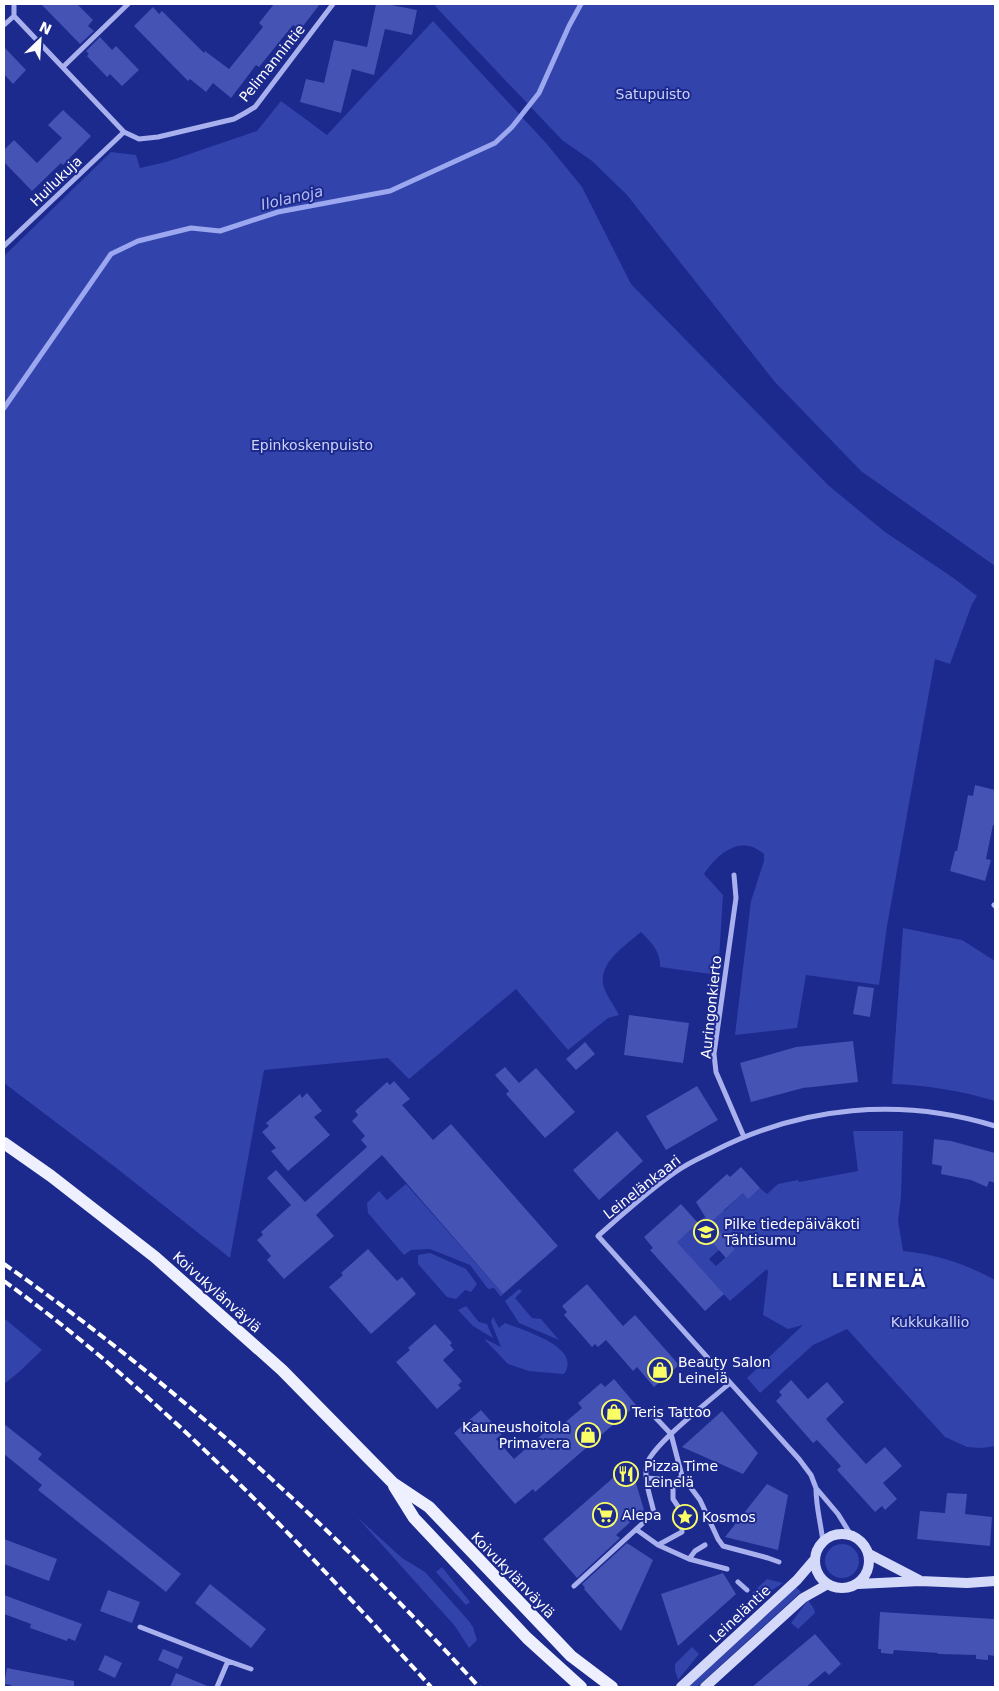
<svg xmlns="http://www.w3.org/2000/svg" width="999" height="1691" viewBox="0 0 999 1691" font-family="'DejaVu Sans',sans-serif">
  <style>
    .green { fill: #3343ac; fill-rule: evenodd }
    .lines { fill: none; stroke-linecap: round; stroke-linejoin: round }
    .stream { stroke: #9ba7ef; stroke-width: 5 }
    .building { fill: #4453b4 }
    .street { stroke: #a8b1ed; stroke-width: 5 }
    .secondary { stroke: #d5d9f9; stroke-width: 10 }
    .primary { stroke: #eef0ff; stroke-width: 12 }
    .rail { stroke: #fff; stroke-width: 4; stroke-dasharray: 9 4; stroke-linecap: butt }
    .labels { text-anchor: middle; stroke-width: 4; stroke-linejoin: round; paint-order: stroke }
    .street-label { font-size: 14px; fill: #fff; stroke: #1c298d }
    .park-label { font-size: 14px; fill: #ced4f9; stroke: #1c298d }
    .poi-label { font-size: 14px; fill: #fff; stroke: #1c298d; text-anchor: start }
    .water-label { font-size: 15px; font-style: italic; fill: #b4bdf4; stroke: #1c298d }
    .district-label { font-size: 19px; font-weight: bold; letter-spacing: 1px; fill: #fff; stroke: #1c298d }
  </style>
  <rect width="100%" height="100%" fill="#1c298d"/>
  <!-- green -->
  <path class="green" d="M437,4h558v562l-134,-95 -87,-90 -147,-186 -35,-34 -30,-21 -127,-134z
    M433,21l113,122 36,44 49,97 197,201 57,47 70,47 22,17 -5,8 -22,60 -15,-5 -48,267 -8,59 -73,-10 -9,53 -62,7 16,-134 13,-40v-7c-23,-20 -46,-1 -60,20l19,21 -5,80 -58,-8c1,-15 -9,-25 -19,-35 -15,13 -41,29 -38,52 1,8 12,23 16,31l-11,3 -40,32 -52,-61 -107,90 -21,-21 -124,12 -34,188 -115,-91 -111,-84v-827l107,-104 25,3 4,13 26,-6 91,-31 24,-30 46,34z
    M903,928l59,12 33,21v140c-33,-10 -68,-16 -103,-17z
    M853,1131h50l-2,66 -3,24 5,30c33,3 63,13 92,29v166l-13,2 -15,-1 -22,-10 -98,-108 -34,16 -53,48 -13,-15 56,-53 -15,4 -25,-14 5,-43 -1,-3 -37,32 -56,-62 14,-7 30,-27 6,6 19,-18 5,5 12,-10 7,6 11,-10 20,-4 1,2 59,-11zM718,1231l17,18 -19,17 -7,-7 10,-9z
    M406,1184l97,110 -2,3 -7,-9 -6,1 -18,-24 -40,-16 -19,1 -7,5 -36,-42 -1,-10 12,-12 8,9z
    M430,1253l36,16 11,15 -6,8 -6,-2 -9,9 -9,-2 -29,-33v-9z
    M519,1289l3,2 -7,7 17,20 9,1 18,21 -40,-17 -14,-22z
    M466,1306l13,16 8,2 6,14 -20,-12 -15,-16z
    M493,1317l6,11 6,-5c18,7 78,24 59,51l-35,-3 -21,-7 -23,-24v-1l16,8 -10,-25z
    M4,1318l38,32 -23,22 -15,12z
    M357,1517l45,41 23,14 43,48 5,7 4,13 -8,8 -14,-22z
    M825 1561a17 17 0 1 1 34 0a17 17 0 1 1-34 0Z
    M442,1567l28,35 -4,3 -30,-33z
    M767,1579l16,4 -26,17 -5,-7z
    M796,1587l5,5 -104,95h-10z
    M808,1600l6,9 1,4 -17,16 -7,-6z
    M692,1647l7,7 -21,26 -3,-10v-6z"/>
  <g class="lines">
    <!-- stream -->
    <path class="stream" d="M4,408l107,-154 27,-13 53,-13 29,3 58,-19 112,-21 105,-48 17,-16 27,-34 30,-67 12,-22"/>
  </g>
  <!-- building -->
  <path class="building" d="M41,4h36l16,16 -5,6 6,5 -14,13z
    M274,4h46l-20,26 -7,-5 -34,42 -3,-2 -25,33 -18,-15 -7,9 -16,-13 -2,2 -54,-55 19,-19 6,7 3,-3 42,42 1,-2 24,18 34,-42 -4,-4z
    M376,4h10l31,6 -5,25 -27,-6 -11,46 -22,-6 -11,44 -41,-11 6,-23 18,4 10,-43 33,7z
    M100,37l12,13 4,-4 23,24 -17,16 -12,-12 -3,3 -20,-21 2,-2 -3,-3z
    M4,47l22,23 -13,14 -9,-10z
    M63,110l28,26 -28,29 -2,-2 -29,28 -28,-29v-12l10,-10 23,23 25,-25 -14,-13z
    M975,785l20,5v35h-2l-7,34 5,1 -6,21 -35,-10 5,-20h2l11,-56 5,1z
    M858,986l16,2 -4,29 -17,-3z
    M629,1015l60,8 -6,40 -59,-8z
    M853,1041l5,41 -55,6 -52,14 -11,-39 56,-16z
    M585,1042l10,12 -19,16 -10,-11z
    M505,1067l14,16 17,-15 39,44 -30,26 -39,-44 3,-3 -14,-16z
    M394,1081l16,18 -8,6 31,35 18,-16 107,122 -55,48 -121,-139 -66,60 18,21 -50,43 -17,-19 4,-4 -14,-16 6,-5 -2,-3 30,-27 -24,-27 9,-8 29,32 62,-55 -6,-7 4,-4 -13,-15 6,-6 -3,-4 32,-29 3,3z
    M697,1086l21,34 -52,30 -20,-34z
    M307,1093l15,18 -8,6 16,18 -42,36 -17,-20 5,-3 -14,-16 7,-6 -3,-3 34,-29 2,4z
    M617,1131l26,30 -44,39 -26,-30z
    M934,1139l17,2 44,12v30l-6,-2 -2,6 -16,-7 -30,-6 1,-8 -10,-2z
    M741,1167l19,21 -12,11 -5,-6 -32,29 24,27 -9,9 -26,-29 9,-6 -13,-21 31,-28 3,3z
    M681,1204l17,19 -21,19 47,52 -19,17 -55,-61 3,-2 -9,-11z
    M368,1249l29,32 5,-4 14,17 -45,40 -42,-47 14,-12 -2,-2z
    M587,1284l36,42 12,-11 44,50 -25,22 -17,-20 -4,4 -27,-31 -8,7 -3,-3 -3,3 -28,-32 3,-3 -5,-6z
    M435,1324l17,19 -2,2 4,5 -11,10 19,21 -4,4 3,3 -24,21 -41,-47 14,-12 -2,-2z
    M614,1379l22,26 -101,87 -2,-3 -18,15 -61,-71 27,-23 21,24 -6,5 18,20 38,-33 3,5 27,-23 -4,-5 23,-20 4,4z
    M791,1380l17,19 19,-17 17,20 -18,17 12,14 28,31 19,-17 17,19 -19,17 14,16 -12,11 -3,-4 -7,6 -38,-42 4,-4 -24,-26 -4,3 -37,-42 6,-6 -3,-3z
    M722,1411l36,42 -15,21 -61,-27z
    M4,1424l38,30 -4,5 143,115 -15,18 -128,-102 4,-5 -38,-31z
    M630,1463l14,47 -28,25 4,3 -43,40 -34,-39z
    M767,1484l21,11 -10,55 -53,-13z
    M947,1493l20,1 -2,20 27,3 -2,29 -73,-7 3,-28 25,2z
    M4,1539l53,20 -8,22 -45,-17z
    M627,1543l26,17 -32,71 -37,-42 1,-1 -3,-4z
    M723,1573l13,21 -58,52 -17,-52z
    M210,1584l56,45 -15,19 -56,-45z
    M108,1590l32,12 -8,21 -32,-12z
    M4,1595l78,29 -7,17 -7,-3 -1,3 -37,-13 1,-4 -27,-10z
    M880,1612l115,7v37l-7,-1v5l-12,-1v-4l-38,-1v-1l-44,-3 -1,4 -12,-1v-4h-3z
    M815,1634l26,30 -12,11 -4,-4 -19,16h-54z
    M163,1649l20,8 -5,12 -20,-9z
    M105,1655l17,8 -7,15 -17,-8z
    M7,1668l67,13v6h-63v-2l-7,-1z
    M176,1673l34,14h-40z"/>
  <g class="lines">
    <!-- street -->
    <path class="street" d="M14,4v12l110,116 15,7 19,-2 76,-18 11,-6 10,-6 78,-103
      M4,25l10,-9
      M63,67l65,-63
      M4,246l120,-114
      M734,875l2,23 -22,156 2,18 28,65
      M994,905l1,1
      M654,1416l17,18 11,42 18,24 18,39 5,7 45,12 11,4
      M646,1478l13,1 14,5
      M816,1489c0,18 5,35 7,53
      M637,1530l21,15 31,14 38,10
      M851,1535l-13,-21 -22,-26 -5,-13 -12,-16 -201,-223c26,-23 51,-46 79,-65 11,-8 25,-14 37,-20 88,-45 187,-54 281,-25
      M658,1545l24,-13 -1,-21 -8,-12v-15l9,-8
      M689,1559l6,-8 10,-6
      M738,1582l9,8
      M574,1586l80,-73c-3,-15 -11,-34 -7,-49 5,-19 66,-66 83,-81
      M140,1627l88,34 -11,26
      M228,1661l23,8"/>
    <!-- secondary -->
    <path class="secondary" d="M815 1561a27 27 0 1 1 54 0a27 27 0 1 1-54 0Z
      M869,1554l50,26
      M858,1584l62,-3 47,2 28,-2
      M681,1687l116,-107 18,-21
      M705,1687l98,-89 25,-14"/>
    <!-- primary -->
    <path class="primary" d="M4,1143l47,33 104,81 127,113 111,113 36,24 142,149 41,31
      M394,1486l20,32 113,120 54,49"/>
    <!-- rail -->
    <path class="rail" d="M4,1264c173,121 333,267 475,423
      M4,1281c160,116 295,260 427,406"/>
  </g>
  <!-- icons -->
  <defs>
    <symbol id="school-ring" viewBox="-11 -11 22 22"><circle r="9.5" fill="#1c298d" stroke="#f9fe66" stroke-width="1.5"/><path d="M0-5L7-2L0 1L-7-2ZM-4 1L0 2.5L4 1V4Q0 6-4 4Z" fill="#f9fe66"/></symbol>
    <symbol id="shop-ring" viewBox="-11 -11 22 22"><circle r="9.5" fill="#1c298d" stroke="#f9fe66" stroke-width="1.5"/><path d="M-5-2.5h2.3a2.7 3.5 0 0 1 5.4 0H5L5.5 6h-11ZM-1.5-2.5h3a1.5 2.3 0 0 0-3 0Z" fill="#f9fe66"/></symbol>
    <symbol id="restaurant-ring" viewBox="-11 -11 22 22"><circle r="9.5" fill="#1c298d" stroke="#f9fe66" stroke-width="1.5"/><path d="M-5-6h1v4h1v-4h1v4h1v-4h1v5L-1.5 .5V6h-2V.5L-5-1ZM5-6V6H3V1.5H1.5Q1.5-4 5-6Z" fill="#f9fe66"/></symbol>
    <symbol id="supermarket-ring" viewBox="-11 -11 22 22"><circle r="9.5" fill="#1c298d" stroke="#f9fe66" stroke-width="1.5"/><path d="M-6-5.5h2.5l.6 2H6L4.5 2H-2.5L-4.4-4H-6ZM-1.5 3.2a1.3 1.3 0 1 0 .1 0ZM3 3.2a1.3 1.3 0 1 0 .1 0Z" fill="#f9fe66"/></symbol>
    <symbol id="sight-ring" viewBox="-11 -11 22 22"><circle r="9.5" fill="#1c298d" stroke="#f9fe66" stroke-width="1.5"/><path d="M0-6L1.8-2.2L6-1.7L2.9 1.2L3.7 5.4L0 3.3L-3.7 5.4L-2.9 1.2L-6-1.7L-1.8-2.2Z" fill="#f9fe66"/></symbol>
  </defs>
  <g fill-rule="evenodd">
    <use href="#school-ring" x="692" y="1218" width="28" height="28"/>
    <use href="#shop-ring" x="646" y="1356" width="28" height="28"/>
    <use href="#shop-ring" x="600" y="1398" width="28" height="28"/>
    <use href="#shop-ring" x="574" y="1421" width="28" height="28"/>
    <use href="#restaurant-ring" x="612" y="1460" width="28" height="28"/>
    <use href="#supermarket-ring" x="591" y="1501" width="28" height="28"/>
    <use href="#sight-ring" x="671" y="1503" width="28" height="28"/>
  </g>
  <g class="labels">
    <!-- street labels -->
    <g class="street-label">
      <text transform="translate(272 63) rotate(-51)" y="5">Pelimannintie</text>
      <text transform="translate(56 181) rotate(-44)" y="5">Huilukuja</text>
      <text transform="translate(711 1007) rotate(-84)" y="5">Auringonkierto</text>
      <text transform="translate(642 1187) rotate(-38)" y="5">Leinelänkaari</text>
      <text transform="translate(217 1292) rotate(42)" y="5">Koivukylänväylä</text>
      <text transform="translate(513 1575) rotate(46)" y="5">Koivukylänväylä</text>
      <text transform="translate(740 1614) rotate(-43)" y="5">Leineläntie</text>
    </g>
    <!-- park labels -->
    <g class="park-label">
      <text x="653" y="99">Satupuisto</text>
      <text x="312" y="450">Epinkoskenpuisto</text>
      <text x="930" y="1327">Kukkukallio</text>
    </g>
    <!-- poi labels -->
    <g class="poi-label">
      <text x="724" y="1229">Pilke tiedepäiväkoti<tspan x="724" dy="16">Tähtisumu</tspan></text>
      <text x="678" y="1367">Beauty Salon<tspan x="678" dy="16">Leinelä</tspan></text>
      <text x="632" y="1417">Teris Tattoo</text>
      <text x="570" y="1432" text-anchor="end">Kauneushoitola<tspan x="570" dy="16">Primavera</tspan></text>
      <text x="644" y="1471">Pizza Time<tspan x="644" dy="16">Leinelä</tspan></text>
      <text x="622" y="1520">Alepa</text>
      <text x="702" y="1522">Kosmos</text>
    </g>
    <!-- water labels -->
    <g class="water-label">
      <text transform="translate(292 198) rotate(-13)" y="5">Ilolanoja</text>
    </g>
    <!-- district labels -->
    <g class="district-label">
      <text x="879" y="1287">LEINELÄ</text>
    </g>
  </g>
  <!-- border -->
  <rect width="999" height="1691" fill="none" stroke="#ffffff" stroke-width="10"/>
  <!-- north arrow -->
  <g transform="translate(40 40) rotate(25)" stroke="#1c298d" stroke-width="4" paint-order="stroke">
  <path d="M0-4L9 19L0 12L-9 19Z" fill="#ffffff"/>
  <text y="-8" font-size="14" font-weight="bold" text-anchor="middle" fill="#ffffff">N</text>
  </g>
</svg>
